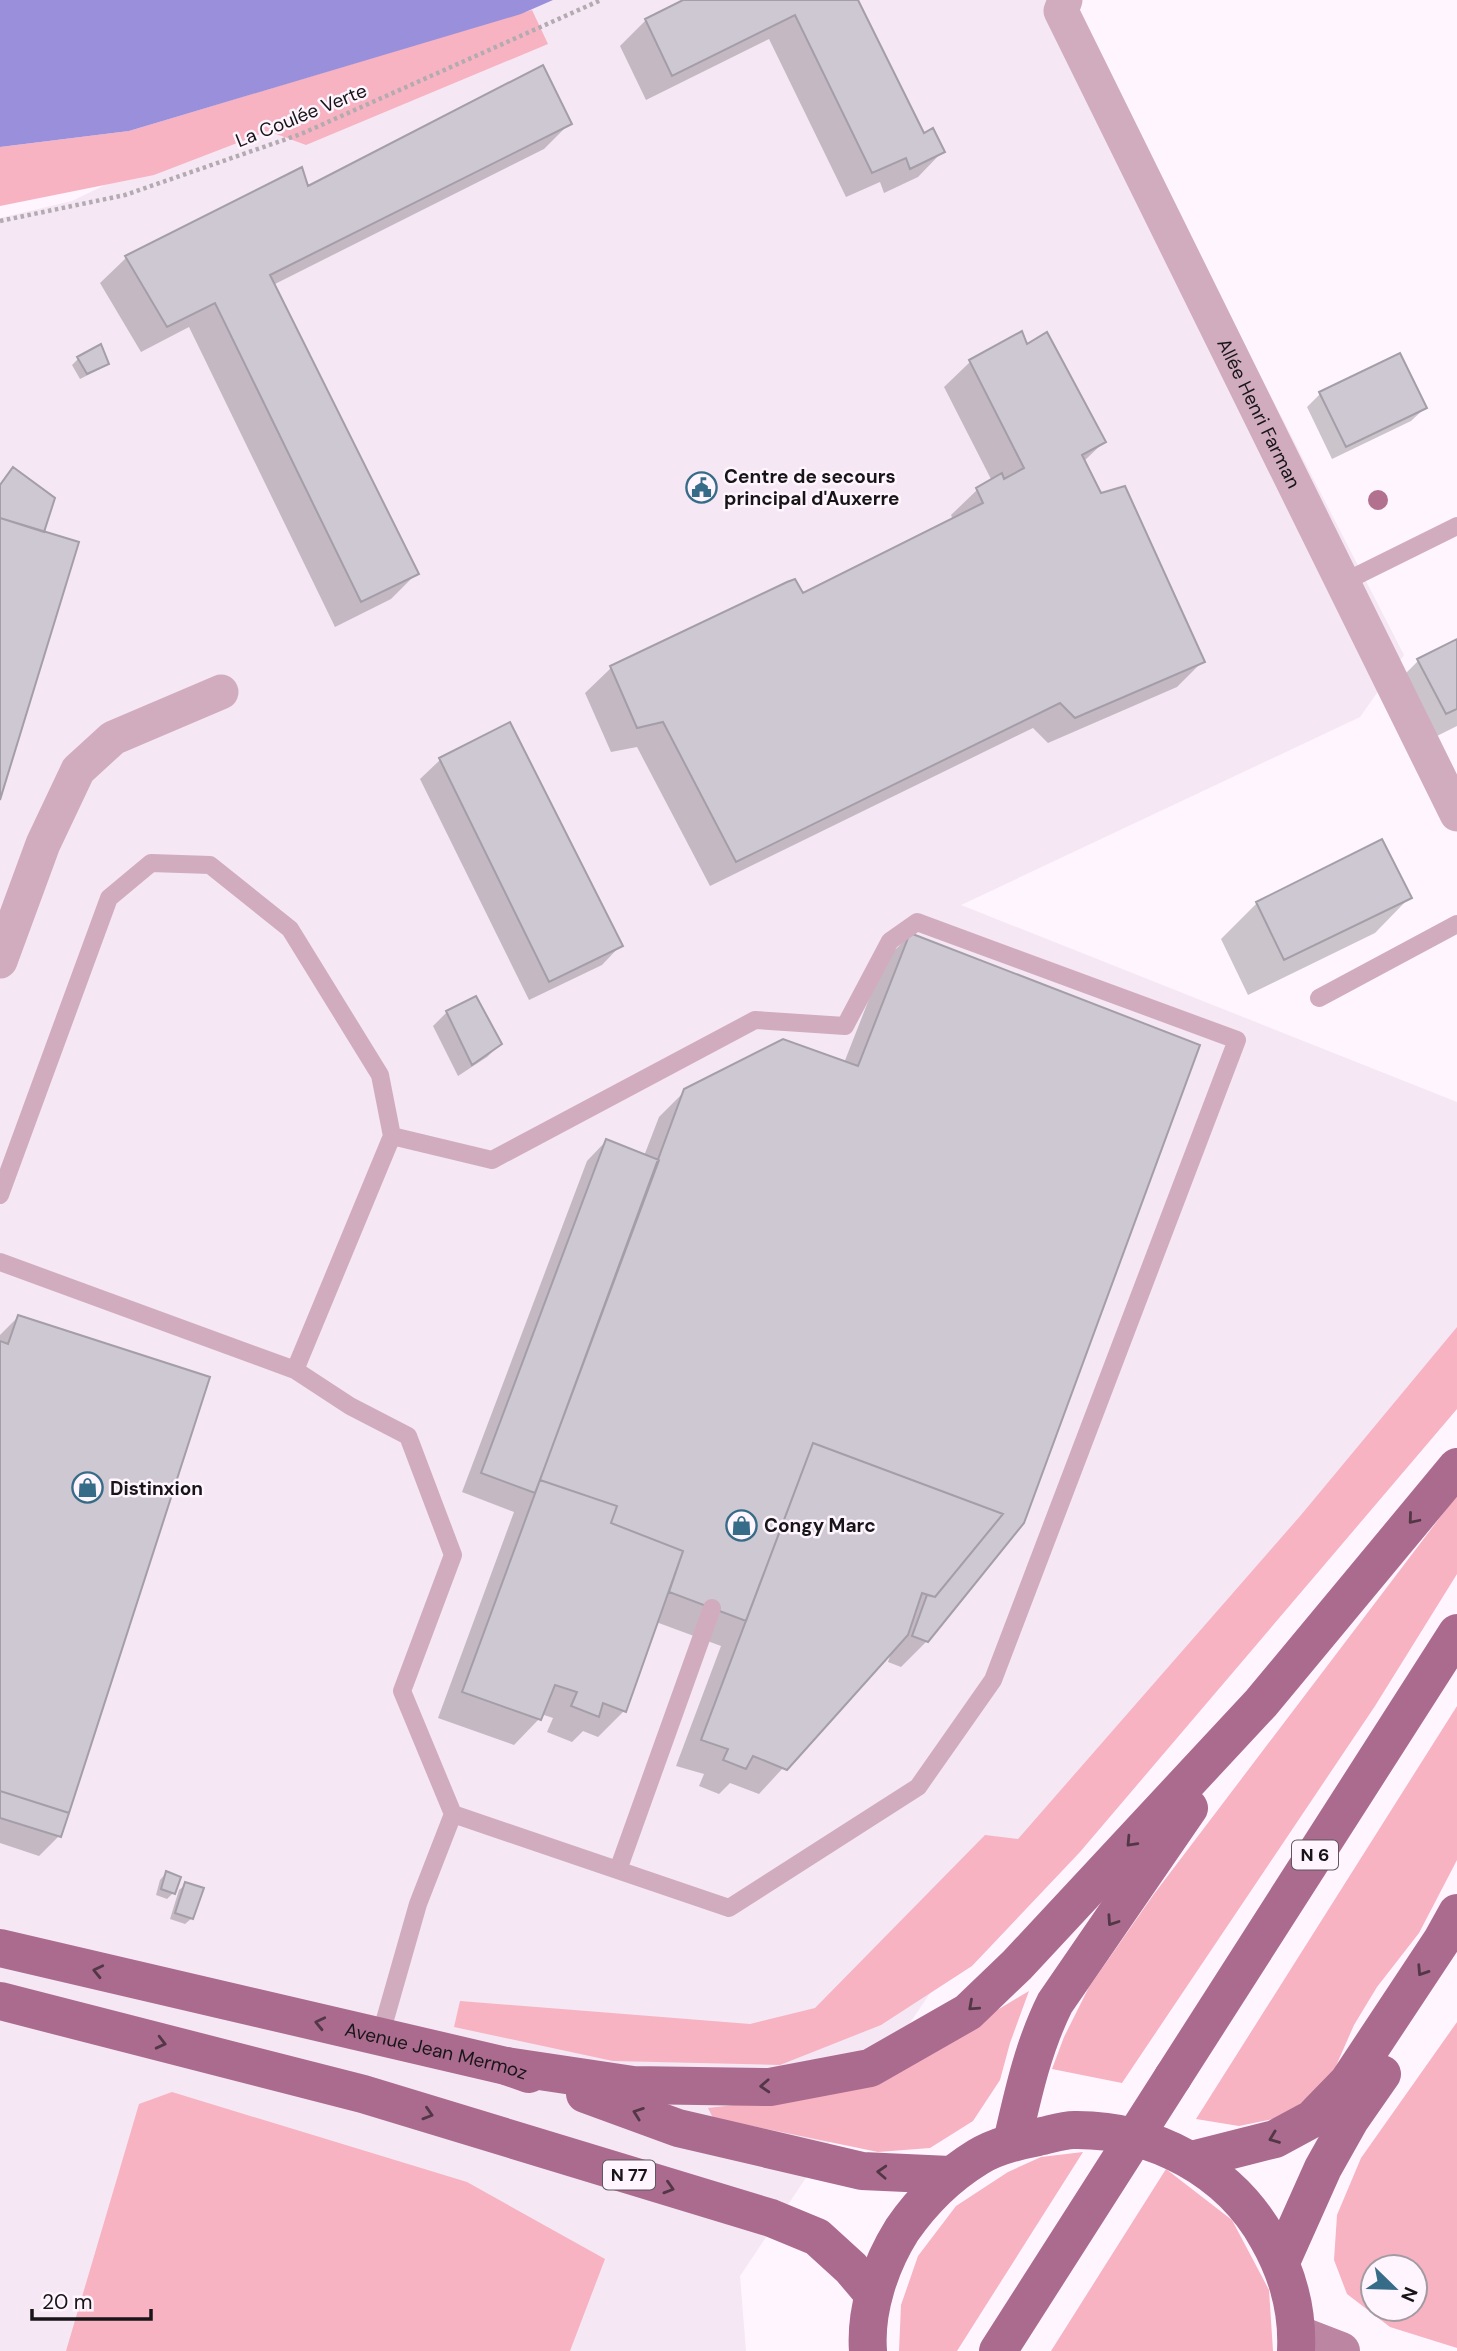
<svg xmlns="http://www.w3.org/2000/svg" width="1457" height="2351" viewBox="0 0 1457 2351" font-family="'DM Sans',sans-serif">
  <style>
    .built { fill: #f5e7f4 }
    .green { fill: #f7b3c1; fill-rule: evenodd }
    .water { fill: #9a8fdb }
    .shadow { fill: #0003 }
    .building { fill: #cdc8d2; stroke: #a39ea8; stroke-width: 2 }
    .lines { fill: none; stroke-linecap: round; stroke-linejoin: round }
    .path { stroke: #b3abb2; stroke-width: 4.5; stroke-dasharray: 3.5 3.5; stroke-linecap: butt }
    .lane { stroke: #d1acbf; stroke-width: 18 }
    .street { stroke: #d1acbf; stroke-width: 35 }
    .secondary { stroke: #bc86a2; stroke-width: 38 }
    .primary { stroke: #ab6b8e; stroke-width: 38 }
    .primary-bridge { stroke: #ab6b8e; stroke-width: 38 }
    .tree { fill: #b2718e }
    .oneway { stroke: #533747 }
    .labels { text-anchor: middle; stroke-width: 5; stroke-linejoin: round; paint-order: stroke }
    .shield { fill: #fff5fe; stroke: #5d585d; stroke-width: 2 }
    .shield-label { font-size: 18px; font-weight: bold; fill: #181518 }
    .street-label { font-size: 19px; fill: #181518; stroke: #fff5fe }
    .poi-label { font-size: 19px; font-weight: bold; fill: #181518; stroke: #fff5fe; text-anchor: start }
  </style>
  <rect width="100%" height="100%" fill="#fff5fe"/>
  <!-- built -->
  <path class="built" d="M485,0h582l337,655 -44,62 -399,188 496,197v262l-494,580 -223,332 6,75h-746v-2133l72,-17z"/>
  <!-- green -->
  <path class="green" d="M532,10l16,34 -242,101 -38,-14 -114,44 -154,31v-59l129,-16z
    M1457,1327v82l-377,443 -108,114 -91,59 -101,40 -167,-4 -159,-34 6,-26 290,23 65,-16 170,-173 33,4 283,-324z
    M1457,1495v79l-82,132 -253,377 -70,-14 12,-32 25,-50 65,-93z
    M1457,1706v154l-38,73 -42,54 -23,38 -22,50 -45,41 -48,10 -43,-7z
    M1029,1991l-19,52 -10,37 -27,41 -43,27 -52,4 -165,-34 -5,-10 122,-14 104,-46z
    M1457,2022v326l-67,-21 -43,-33 -13,-34 3,-45 24,-57zM1373,2267h42v42h-42z
    M172,2092l295,90 138,77 -35,92h-504l73,-247z
    M1083,2152l-126,199h-58l2,-46 17,-49 38,-50 52,-34 33,-15z
    M1166,2169l66,51 37,70 4,61h-222z"/>
  <!-- water -->
  <path class="water" d="M0,0h553l-32,14 -392,117 -129,16z"/>
  <!-- shadow -->
  <path class="shadow" d="M687,0h170l66,135 20,16 -25,26 -34,16 -4,-11 -34,15 -77,-158 -123,61 -26,-54 26,-26z
    M570,123l-26,26 -271,136 144,288 -26,26 -56,28 -146,-300 -48,25 -41,-69 26,-25 175,-89 6,19z
    M100,346l7,17 -7,6 -20,10 -8,-14 6,-6z
    M1026,347l78,95 -21,20 17,33 103,166 -26,26 -129,56 -15,-15 -323,158 -73,-139 -26,5 -26,-59 26,-25 191,-73 151,-75 -2,-5 26,-25 15,-9 -48,-94 26,-25z
    M1320,394l105,14 -14,13 -79,38 -25,-52z
    M1457,641v85l-46,23 -28,-53 36,-36z
    M440,760l181,185 -19,20 -73,35 -109,-221z
    M1410,897l-35,36 -127,62 -27,-56 36,-36z
    M910,935l288,111 -271,595 -26,26 -13,-5 4,-12 -133,144 -29,-11 -11,11 -20,-8 5,-12 -28,-8 45,-120 -65,-24 -32,89 -26,26 -15,-6 -11,11 -25,-10 6,-14 -12,-4 -2,5 -25,26 -76,-27 76,-206 -52,-20 125,-331 19,-20 38,15 15,-39 26,-26 159,-28 40,-102z
    M475,999l25,45 -13,13 -29,19 -25,-50 14,-14z
    M18,1317l41,519 -20,20 -39,-13v-508z
    M166,1873l7,20 -6,6 -11,-4 4,-15z
    M186,1884l6,34 -7,6 -15,-5 9,-29z"/>
  <!-- building -->
  <path class="building" d="M683,0h175l66,133 9,-5 12,24 -35,17 -4,-11 -34,15 -77,-158 -123,61 -27,-57z
    M543,65l29,59 -302,151 149,299 -58,28 -146,-299 -48,24 -42,-71 177,-89 6,19z
    M1022,331l5,13 20,-12 59,110 -24,13 19,38 24,-7 80,176 -130,56 -15,-15 -324,159 -73,-140 -26,6 -27,-62 177,-84 8,-3 8,14 180,-90 -7,-15 26,-15 2,6 20,-11 -55,-108z
    M101,344l8,20 -22,10 -10,-17z
    M1400,353l27,55 -81,39 -27,-55z
    M13,467l42,31 -11,34 -44,-14v-33z
    M0,518l79,24 -79,258z
    M1457,639v70l-11,5 -29,-55z
    M510,722l113,224 -74,36 -110,-224z
    M1382,839l30,59 -128,62 -28,-58z
    M910,933l290,112 -176,478 -96,119 -16,-6 15,-41 8,2 68,-83 -190,-71 -67,178 -77,-29 14,-41 -72,-28 6,-17 -77,-26 144,-391 99,-50 75,27z
    M476,996l26,48 -30,21 -26,-54z
    M606,1139l53,21 -124,333 -54,-20z
    M18,1315l192,62 -141,436 -69,-22v-450l8,3z
    M813,1443l190,71 -68,83 -13,-4 -14,42 -121,135 -34,-14 -7,13 -23,-9 5,-11 -27,-9z
    M540,1480l77,26 -6,17 72,28 -57,161 -23,-9 -4,14 -28,-11 6,-14 -22,-7 -14,35 -79,-28z
    M0,1791l69,22 -8,24 -61,-19z
    M166,1871l15,6 -6,17 -14,-5z
    M185,1882l19,6 -11,31 -18,-6z"/>
  <g class="lines">
    <!-- path -->
    <path class="path" d="M0,221l125,-26 176,-61 300,-134"/>
    <!-- lane -->
    <path class="lane" d="M1342,583l115,-57
      M1319,998l138,-74
      M392,1136l100,24 263,-140 90,6 45,-85 27,-19 320,118 -244,640 -75,107 -189,121 -276,-94
      M0,1195l109,-297 42,-35 59,2 80,64 90,146 12,61 -97,234
      M0,1262l295,108 55,36 58,30 45,119 -51,136 51,123 -35,90 -38,133
      M618,1870l94,-262"/>
    <!-- street -->
    <g class="street">
      <path id="s1" d="M1065,0l-4,11 396,803"/>
      <path d="M0,961l43,-117 35,-74 35,-32 108,-46"/>
    </g>
    <!-- secondary -->
    <path class="secondary" d="M1297,2334l44,17"/>
    <!-- primary -->
    <g class="primary">
      <path id="s2" d="M0,1948l506,118 23,8"/>
      <path d="M0,2001l363,93 408,124 46,19 34,31 22,26"/>
      <path d="M506,2066l127,19 137,2 100,-19 98,-56 49,-47 244,-262 196,-236"/>
      <path d="M1173,2077l284,-444"/>
      <path d="M585,2094l93,34 184,43 88,4"/>
      <path d="M1012,2142c11,-48 21,-95 43,-139l134,-195"/>
      <path d="M1192,2160l83,-21 37,-20 36,-37 94,-142 15,-27"/>
      <path d="M1281,2262l42,-94 27,-48 32,-46"/>
      <path d="M868,2351c-3,-41 12,-86 34,-121 20,-29 45,-54 76,-73 18,-11 39,-16 60,-20 11,-2 24,-7 36,-7 79,-1 156,40 194,109 20,35 30,72 28,112"/>
    </g>
    <!-- primary-bridge -->
    <path class="primary-bridge" d="M998,2351l175,-274"/>
  </g>
  <!-- trees -->
  <circle class="tree" cx="1378" cy="500" r="10"/>
  <!-- one-way arrows -->
  <defs><path id="oneway-chevron" d="M-2-3.5L2.5 0L-2 3.5" fill="none" stroke-width="1.6" stroke-linecap="round" stroke-linejoin="round" transform="scale(1.75)"/></defs>
  <g class="oneway">
    <use href="#oneway-chevron" transform="translate(1413 1519) rotate(130)"/>
    <use href="#oneway-chevron" transform="translate(1131 1842) rotate(133)"/>
    <use href="#oneway-chevron" transform="translate(1112 1921) rotate(124)"/>
    <use href="#oneway-chevron" transform="translate(98 1971) rotate(-167)"/>
    <use href="#oneway-chevron" transform="translate(1422 1971) rotate(123)"/>
    <use href="#oneway-chevron" transform="translate(973 2006) rotate(138)"/>
    <use href="#oneway-chevron" transform="translate(320 2023) rotate(-167)"/>
    <use href="#oneway-chevron" transform="translate(161 2043) rotate(14)"/>
    <use href="#oneway-chevron" transform="translate(765 2086) rotate(177)"/>
    <use href="#oneway-chevron" transform="translate(638 2113) rotate(-160)"/>
    <use href="#oneway-chevron" transform="translate(428 2114) rotate(17)"/>
    <use href="#oneway-chevron" transform="translate(1274 2138) rotate(159)"/>
    <use href="#oneway-chevron" transform="translate(882 2172) rotate(-177)"/>
    <use href="#oneway-chevron" transform="translate(669 2188) rotate(17)"/>
  </g>
  <!-- icons -->
  <defs>
    <symbol id="civic-ring" viewBox="-11 -11 22 22"><circle r="9.5" fill="#fff5fe" stroke="#376c88" stroke-width="1.5"/><path d="M-.6-6.5H3V-4.5H.6V-3L4-1V1h2V6H-6V1h2V-1L-.6-3ZM-1.2 2.5V6h2.4V2.5Z" fill="#376c88"/></symbol>
    <symbol id="shop-ring" viewBox="-11 -11 22 22"><circle r="9.5" fill="#fff5fe" stroke="#376c88" stroke-width="1.5"/><path d="M-5-2.5h2.3a2.7 3.5 0 0 1 5.4 0H5L5.5 6h-11ZM-1.5-2.5h3a1.5 2.3 0 0 0-3 0Z" fill="#376c88"/></symbol>
  </defs>
  <g fill-rule="evenodd">
    <use href="#civic-ring" x="684" y="470" width="35" height="35"/>
    <use href="#shop-ring" x="70" y="1470" width="35" height="35"/>
    <use href="#shop-ring" x="724" y="1508" width="35" height="35"/>
  </g>
  <g class="labels">
    <!-- shield labels -->
    <g class="shield">
      <rect x="1292" y="1840.5" width="46" height="29" rx="5"/>
      <rect x="603" y="2160.5" width="52" height="29" rx="5"/>
    </g>
    <g class="shield-label">
      <text x="1315" y="1861">N 6</text>
      <text x="629" y="2181">N 77</text>
    </g>
    <!-- street labels -->
    <g class="street-label">
      <text transform="translate(301 115) rotate(-22)" y="7">La Coulée Verte</text>
      <text dy="7" stroke="none"><textPath href="#s1" startOffset="460">Allée Henri Farman</textPath></text>
      <text dy="7" stroke="none"><textPath href="#s2" startOffset="448">Avenue Jean Mermoz</textPath></text>
    </g>
    <!-- poi labels -->
    <g class="poi-label">
      <text x="724" y="483">Centre de secours<tspan x="724" dy="22">principal d'Auxerre</tspan></text>
      <text x="110" y="1495">Distinxion</text>
      <text x="764" y="1532">Congy Marc</text>
    </g>
  </g>
  <!-- north arrow -->
  <g transform="translate(1394 2288) rotate(113)"><circle r="33" fill="#fff5fe" stroke="#a39ba2" stroke-width="2"/>
  <path d="M0-5L12 26L0 18L-12 26Z" fill="#376c88"/>
  <text y="-10" font-size="19" font-weight="bold" text-anchor="middle" fill="#181518">N</text>
  </g>
  <!-- scale -->
  <path d="M32 2309v10h119v-10" fill="none" stroke="#181518" stroke-width="3.5"/>
  <text x="42" y="2309" font-size="21" fill="#181518" stroke="#fff5fe" stroke-width="5" paint-order="stroke">20 m</text>
</svg>
